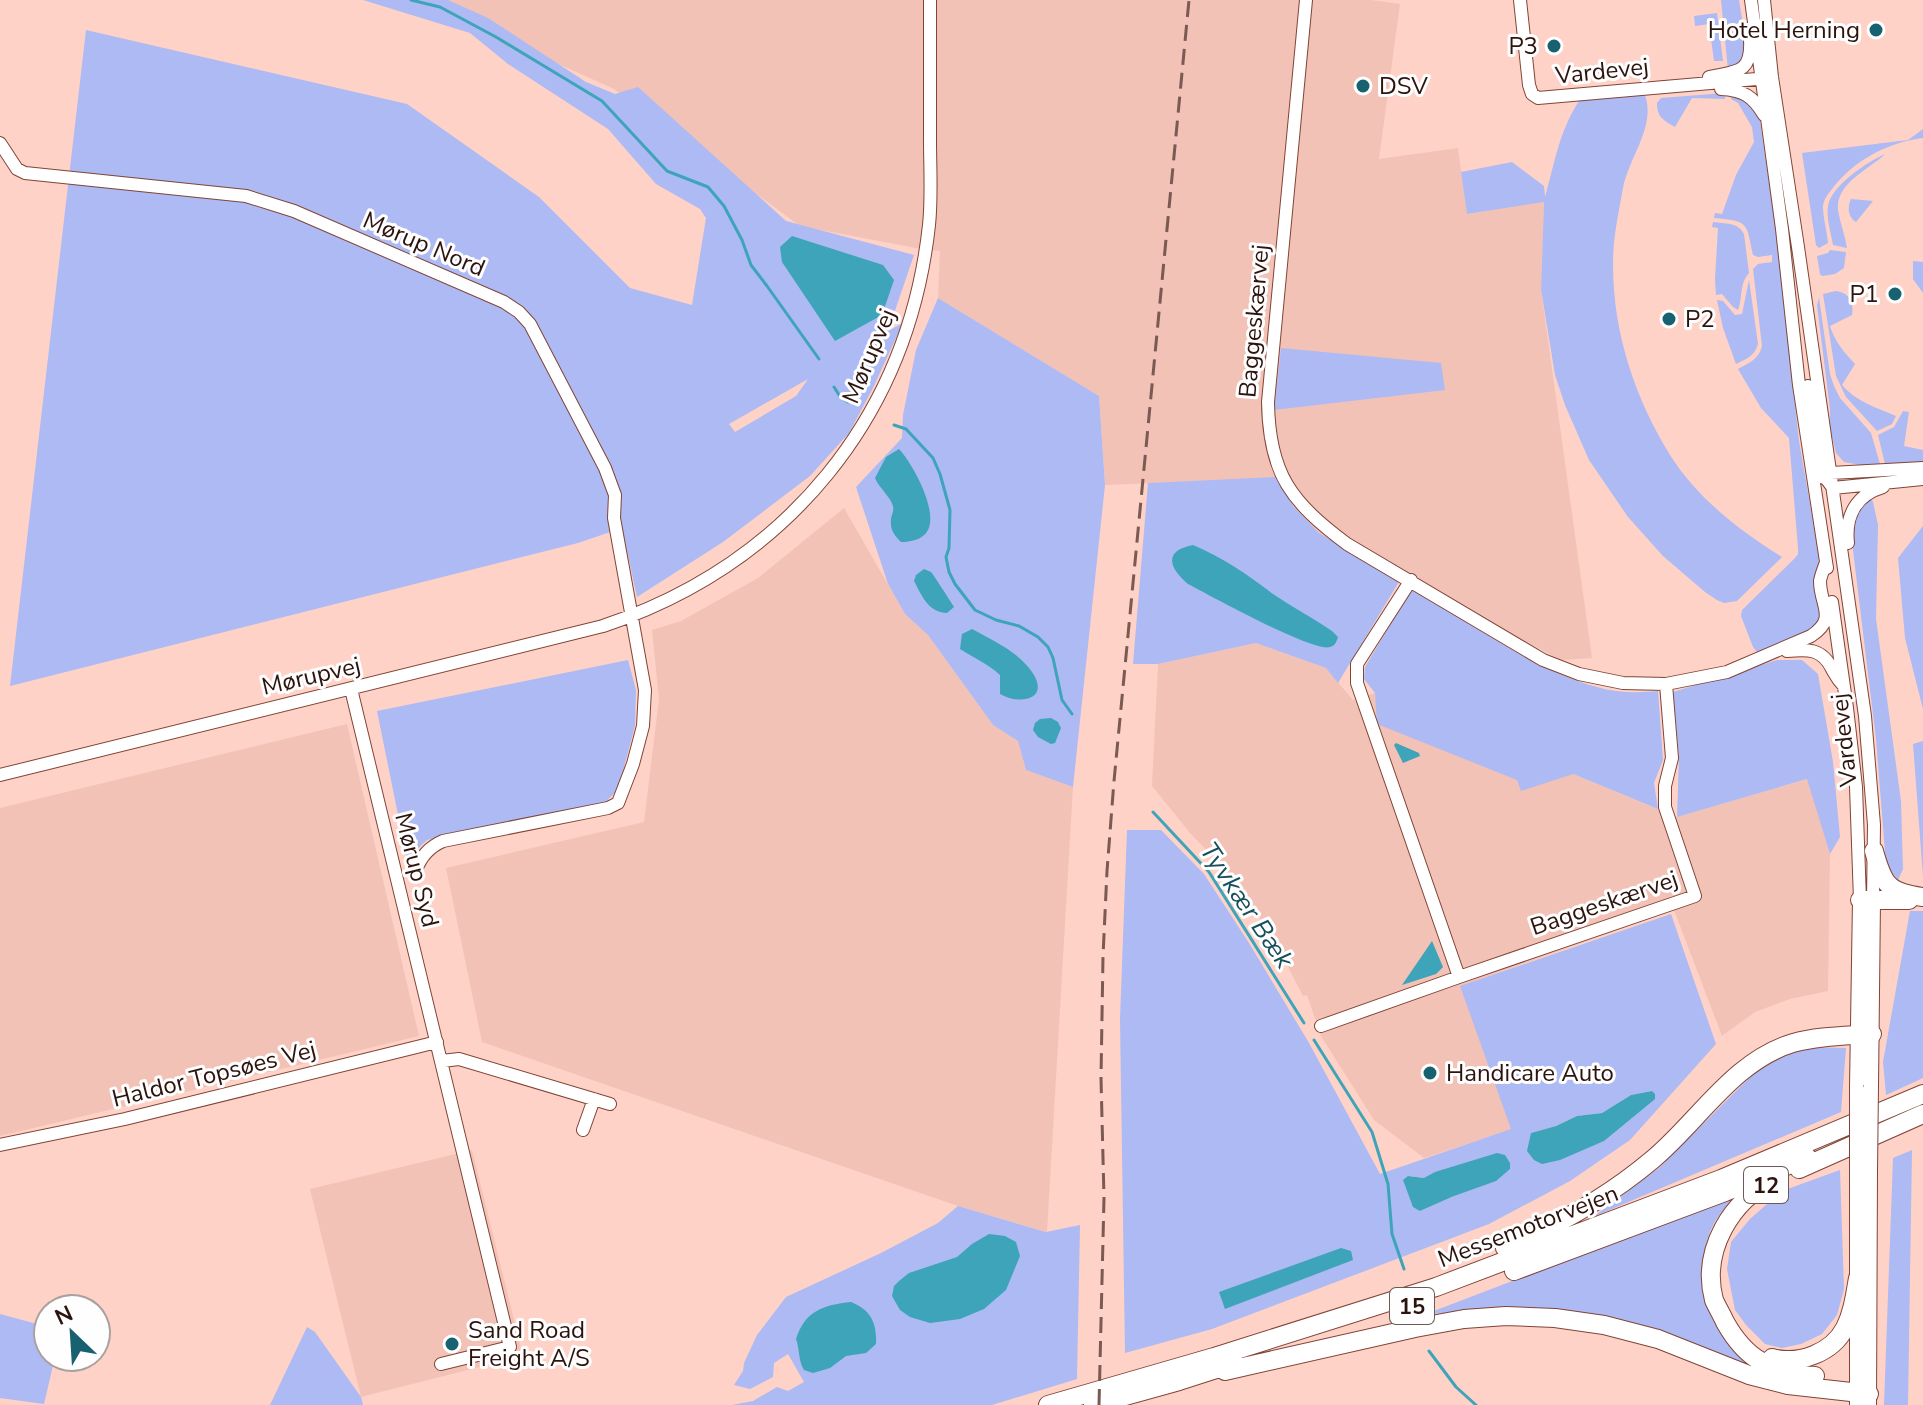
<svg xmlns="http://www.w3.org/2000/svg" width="1923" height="1405" viewBox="0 0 1923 1405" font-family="'Nunito Sans',sans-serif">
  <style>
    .built { fill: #f3c2b7 }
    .green { fill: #adbaf3; fill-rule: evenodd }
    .water { fill: #3da4ba }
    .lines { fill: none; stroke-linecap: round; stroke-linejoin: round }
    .stream { stroke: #3da4ba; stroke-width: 3 }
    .minor-casing { stroke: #814436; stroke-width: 14 }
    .major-casing { stroke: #814436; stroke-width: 16 }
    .highway-casing { stroke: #814436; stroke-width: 20 }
    .minor { stroke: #fff; stroke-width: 12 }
    .major { stroke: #fff; stroke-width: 14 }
    .highway { stroke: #fff; stroke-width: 18 }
    .rail { stroke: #7a5a52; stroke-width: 3; stroke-dasharray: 16 8; stroke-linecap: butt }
    .major-bridge-casing { stroke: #814436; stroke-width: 16; stroke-linecap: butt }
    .major-bridge { stroke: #fff; stroke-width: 14 }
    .poi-dot { fill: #186170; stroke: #fefefe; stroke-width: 3 }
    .labels { text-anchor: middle; stroke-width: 6; stroke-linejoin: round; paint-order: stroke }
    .shield { fill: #fefefe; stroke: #6b5a55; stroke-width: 2 }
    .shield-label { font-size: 22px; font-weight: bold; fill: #2c130d }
    .poi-label { font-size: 24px; fill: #2c130d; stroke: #fefefe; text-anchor: start }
    .street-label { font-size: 24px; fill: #2c130d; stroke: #fefefe }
    .water-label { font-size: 26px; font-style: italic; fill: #154f5b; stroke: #fefefe }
  </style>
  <rect width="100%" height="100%" fill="#fed2c7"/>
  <!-- built -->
  <path class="built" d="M416,0h955l29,4 -21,155 79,-11 9,66 77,-13 -3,88 51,369 -31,2 -242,-127 -25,-26 -18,-29 -171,7 -6,-89 -161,-98 2,-47 -14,-1 -126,-24 -186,-137z
    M844,508l61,106 23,21 65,90 25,16 8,29 47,17 -26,445 -89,-26 -476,-164 -36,-174 198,-46 15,-123 -7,-69 29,-9 77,-43z
    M1256,643l70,25 27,32 22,-7 302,124 131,-38 22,75 -2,137 -38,8 -35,13 -33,24 -48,-126 -213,76 51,143 -88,29 -50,-38 -53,-84 -14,-41 -4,1 -34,-66 -53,-70 -26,-27 -38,-47 6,-122z
    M347,724l72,312 -419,100v-328z
    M472,1150l51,206 -162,41 -51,-208z"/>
  <!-- green -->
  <path class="green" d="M363,0h85l40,18 98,64 29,12 23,-7 148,134 128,34 -26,76 15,-8 -31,67 -23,43 -39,43 -87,66 -86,55 -15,-69 -44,15 -568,143 76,-656 321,74 132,93 91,91 62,17 14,-87 -6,-9 -44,-25 -48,-55 -100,-65 -38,-31zM808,379l-12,17 -61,36 -6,-8z
    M1721,0h18l8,51 -2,10 -17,9z
    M1717,13l6,48h-9l-5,-37 -14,2 -1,-10z
    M1725,93v6l-33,-1 -17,29c-12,-7 -18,-10 -18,-24l4,-5z
    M1731,93h6l22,21 17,117 23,210 20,114v22l4,33 -7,19 -55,23h-4l-4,-5 -12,-31 1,-6 53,-52 3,-4v-6l-9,-110 -28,-30 -23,-39c11,-6 21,-10 24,-23l-9,-77 5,-5 14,-2v-7l-14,2 -5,-2c-7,-32 -3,-34 -39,-37l1,-5 7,1 14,-39 18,-33 -2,-15 -14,-24 -7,-4z
    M1645,95c11,32 -16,62 -22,93 -3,17 -7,36 -9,54 -6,75 17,150 56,213 27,43 70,76 112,102l-45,44 -13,2 -7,-3 -12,-8 -42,-36 -35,-39 -39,-57 -24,-55 -10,-30 -14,-86 3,-87 -77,12 -6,-42 51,-10 32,24 1,11c10,-35 14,-65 34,-96z
    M1923,129v9c-35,4 -70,23 -91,51 -4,5 -8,10 -9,17 0,12 4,25 5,37l-9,5 -3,-3 -14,-92 106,-13z
    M1885,154c-15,15 -50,29 -47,56 2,13 7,25 9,38l-14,-3c-2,-12 -7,-27 -5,-39 3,-20 39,-44 57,-52z
    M1851,199l22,2 -17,21c-8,-5 -9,-15 -5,-23z
    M1713,222c12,2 25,0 31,12l5,39c-10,11 -6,25 -11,37l-5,-3 -11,-13 -6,1 -1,-16 3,-51 -6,-1z
    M1830,250l16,2 -2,16 -9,6 -13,2 -2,-2 -3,-18 11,-3z
    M1913,261l10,1v31l-10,-14z
    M1749,280l9,64c-3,12 -12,15 -22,20l-13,-36 -6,-28 6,1 12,14 7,-1z
    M1836,291c13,1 18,12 16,24l-22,11c5,16 14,26 25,38l-13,21c13,16 35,23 54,31l-4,8 -15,7 -31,-34 -10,-21 -13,-82z
    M938,298l161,98 6,89 -32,302 -47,-17 -8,-29 -25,-16 -65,-90 -23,-21 -17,-30 -32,-97 46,-49 1,-23 13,-65z
    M1819,298l11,76 4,12 6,12 31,35 9,31 -20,1 -16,-3 -8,-9 -6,-25v-19l-13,-104z
    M1281,348l160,15 4,27 -171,20z
    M1903,411l6,1 -5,34 19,4v13l-38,1 -7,-29 16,-8z
    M1276,477l18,30 25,26 81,47 -62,103 -12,-15 -70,-25 -98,21h-25l15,-181z
    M1871,498l2,4 5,23 -2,94 25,182 2,68 -5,11 -12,-16 -10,-125 -25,-205c3,-16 7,-25 20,-36z
    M1923,526v183l-18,-71 -7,-80z
    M1412,588c57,34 122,82 185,99 19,6 42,6 61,4l5,69 -9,23 4,26 -85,-35 -52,17 -4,-11 -140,-56 -2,-31 -11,-14 1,-12z
    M628,660l8,30 -1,36 -17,64 -14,13 -177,37 -20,19 -30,-148z
    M1777,660h25l16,14 15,88 7,75 -10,17 -23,-75 -130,38 2,-60 -6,-65z
    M1923,741v135l-10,-132z
    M1127,830h34l43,44 45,69 60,100 71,131 131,-45 -51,-143 211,-72 45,130 -86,96 -60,41 -81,43 -277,105 -87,24 -5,-334zM1652,1091l-48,50 -19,7 -54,-15 25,-7 21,-10 25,-3 29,-18zM1409,1176l15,2 30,18 -34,15z
    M1910,911h13v167l-37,17 -3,-33z
    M1813,1047l33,1 -5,64 -248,105 66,-49 99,-99 23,-13z
    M1912,1150l-4,255h-24l9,-247z
    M1840,1170l4,119 -7,26 -15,19 -21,10 -19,4 -17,-4 -19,-19 -11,-15 -8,-41 4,-27 19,-23 32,-28z
    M1735,1196c-6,8 -14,16 -19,24 -23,39 -15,94 16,126 11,11 27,19 41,28l-110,-41 -167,-23 -70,4z
    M958,1206l88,26 34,-7 -3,154 -85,26h-260l21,-4 24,-14 11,4 16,-9 -16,-28 -14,9 -1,14 -23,12 -16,-4 9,-14 1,-8 13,-28 29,-38 95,-44 57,-30z
    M0,1314l48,13v30h7l-11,47 -44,-6z
    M307,1327l8,5 46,65 2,8h-93z"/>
  <!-- water -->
  <path class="water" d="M792,236l91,29 11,15 -12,35 -47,26 -53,-79 -2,-15z
    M899,449c14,15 39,61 29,81 -5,10 -18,12 -27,12 -7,-7 -11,-12 -10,-23 1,-6 3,-7 2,-13 -3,-10 -14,-18 -18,-28l11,-21z
    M1193,545c29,12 55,30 80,49 19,13 40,24 59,37l6,6c-2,5 -2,8 -8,10 -16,6 -121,-52 -142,-63 -18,-15 -26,-33 5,-39z
    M924,569c2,1 5,2 7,3 2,2 22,33 23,35l-7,6c-19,-1 -25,-17 -33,-32l2,-6z
    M972,629c22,12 49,24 62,46 15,27 -18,29 -34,19v-19c-12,-11 -26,-17 -40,-26l2,-15z
    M1051,718l7,4 3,6 -6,15 -4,1 -13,-7 -5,-7 2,-7 5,-4z
    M1396,743l23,10 1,3 -17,7 -9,-18z
    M1432,941l11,26 -7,7 -34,11z
    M1652,1091l3,3v5l-51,42 -44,19 -18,4 -8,-4 -7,-9 4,-18 25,-7 21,-10 25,-3 29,-18z
    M1497,1153l8,2 5,8v6l-14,12 -42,15 -34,15 -7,-4 -10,-27 5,-4 16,2 11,-6z
    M989,1234l16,2 11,6 4,14 -14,34 -22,19 -24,10 -30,4 -20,-6 -10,-7 -8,-14 2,-10 5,-5 10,-8 48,-16 15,-13z
    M1341,1248l10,3 2,9 -128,49 -6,-17z
    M851,1302c20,8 26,21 25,42l-10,9 -20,3 -16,12 -17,5 -9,-3c-6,-10 -4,-20 -8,-31 9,-28 27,-34 55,-37z"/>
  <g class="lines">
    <!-- stream -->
    <path class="stream" d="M411,0l29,7 56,30 106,64 65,70 41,16 16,19 18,34 9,25 16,21 52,73
      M834,387l7,11 7,4
      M894,425l12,4 27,29 7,16 10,36 -1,38 -3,9 3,15 6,12 20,26 21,10 23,6 19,11 10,10 5,11 9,42 10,14
      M1153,812l56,60 95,151
      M1314,1040l58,92 16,52 4,50 12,35
      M1429,1351l27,36 20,18"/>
    <defs>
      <path id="minor" d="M1306,0l-38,402c1,72 23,100 79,142l196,116 36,14 44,9 43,1 61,-12 84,-36c27,-18 9,-30 9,-55 1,-6 4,-13 6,-19
        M1520,0l9,85 3,9 6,4 230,-20
        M1751,0l31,229 17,156 28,183
        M1764,0l8,77 26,170 67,469 9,109 -1,75
        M1709,77c27,-6 43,-3 41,-37
        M1721,89c22,1 32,7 43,26
        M0,143l17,26 8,4 221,23 48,15 210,91 15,10 11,12 75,144 10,27 -1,23 31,172 -2,36 -10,38 -15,39 -10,5 -165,33c-14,6 -22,15 -27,29
        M1808,386l13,86 12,16 90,-9
        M1824,478l7,-5 92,-5
        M1848,543c-3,-27 8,-48 35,-56
        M1411,580l-54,84v19l102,294 236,-81 -30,-89v-21l7,-28 -6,-74
        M1832,602l15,106 9,79 4,113
        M1787,651c20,-2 35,-3 45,18 4,7 5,10 11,16
        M351,689l159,658 -69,17
        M0,775l603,-149c184,-62 305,-208 326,-401 3,-28 1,-57 1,-85 0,-47 0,-93 0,-140
        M1321,1026l138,-49
        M442,1061l17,-2 151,45
        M583,1130l11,-31
        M0,1145l125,-26 312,-77"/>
      <path id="major" d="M1871,1085l2,-185
        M1857,1088l3,-188
        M1857,1174v231
        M1869,1405l1,-234"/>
      <path id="highway" d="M1874,851c9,33 14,42 49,46
        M1860,900h49
        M1799,1169l124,-55
        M1776,1179c-45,20 -75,72 -62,121 3,7 8,15 11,22 9,16 20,31 37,40 16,10 34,12 53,14
        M1505,1248c53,-23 103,-51 147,-88 46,-38 81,-99 141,-117 25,-7 52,-7 79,-9
        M1514,1271l211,-79 82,-35
        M1772,1358c27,7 60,-5 73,-30 8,-16 10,-33 13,-50
        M1225,1371l190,-43 49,-9 42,-3 49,2 49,7 54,14 91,36 39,10 81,9
        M1048,1405l166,-48 222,-70 285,-108 202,-85
        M1093,1405l86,-24 56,-18"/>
    </defs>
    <!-- minor casing -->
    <use href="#minor" class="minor-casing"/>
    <!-- major casing -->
    <use href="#major" class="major-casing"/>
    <!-- highway casing -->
    <use href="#highway" class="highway-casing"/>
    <!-- minor -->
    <use href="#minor" class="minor"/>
    <!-- major -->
    <use href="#major" class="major"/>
    <!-- highway -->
    <use href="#highway" class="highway"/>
    <!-- rail -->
    <path class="rail" d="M1099,1405l5,-207 -3,-120 2,-122 4,-85 7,-90 75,-781"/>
    <defs>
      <path id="major-bridge" d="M1870,1171l1,-86
        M1857,1174v-86"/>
    </defs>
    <!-- major-bridge casing -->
    <use href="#major-bridge" class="major-bridge-casing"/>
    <!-- major-bridge -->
    <use href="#major-bridge" class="major-bridge"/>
  </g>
  <!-- markers -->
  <g class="poi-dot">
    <circle cx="1876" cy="30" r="8"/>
    <circle cx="1554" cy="46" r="8"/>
    <circle cx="1363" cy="86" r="8"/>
    <circle cx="1895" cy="294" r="8"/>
    <circle cx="1669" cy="319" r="8"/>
    <circle cx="1430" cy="1073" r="8"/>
    <circle cx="452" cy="1344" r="8"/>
  </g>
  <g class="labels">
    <!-- shield labels -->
    <g class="shield">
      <rect x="1744" y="1167" width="44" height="36" rx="6"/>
      <rect x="1390" y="1288" width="44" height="36" rx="6"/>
    </g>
    <g class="shield-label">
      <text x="1766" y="1193">12</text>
      <text x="1412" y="1314">15</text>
    </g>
    <!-- poi labels -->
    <g class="poi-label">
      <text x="1860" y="38" text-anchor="end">Hotel Herning</text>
      <text x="1538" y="54" text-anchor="end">P3</text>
      <text x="1379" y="94">DSV</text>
      <text x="1879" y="302" text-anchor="end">P1</text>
      <text x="1685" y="327">P2</text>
      <text x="1446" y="1081">Handicare Auto</text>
      <text x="468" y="1338">Sand Road<tspan x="468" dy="28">Freight A/S</tspan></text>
    </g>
    <!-- street labels -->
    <g class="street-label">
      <text transform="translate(1602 71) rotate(-6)" y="8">Vardevej</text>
      <text transform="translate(424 244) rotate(23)" y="8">Mørup Nord</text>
      <text transform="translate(1254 321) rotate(-85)" y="8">Baggeskærvej</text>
      <text transform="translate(869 356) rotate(-67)" y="8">Mørupvej</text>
      <text transform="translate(311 676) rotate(-13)" y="8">Mørupvej</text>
      <text transform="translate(1844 740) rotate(-96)" y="8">Vardevej</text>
      <text transform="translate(417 870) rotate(76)" y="8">Mørup Syd</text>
      <text transform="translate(1604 903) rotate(-19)" y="8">Baggeskærvej</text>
      <text transform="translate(214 1074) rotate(-14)" y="8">Haldor Topsøes Vej</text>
      <text transform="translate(1528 1226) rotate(-21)" y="8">Messemotorvejen</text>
    </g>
    <!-- water labels -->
    <g class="water-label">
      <text transform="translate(1247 905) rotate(56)" y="9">Tyvkær Bæk</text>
    </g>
  </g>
  <!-- north arrow -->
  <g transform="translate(72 1333) rotate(335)"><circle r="38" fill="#fefefe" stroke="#aaa09e" stroke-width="2"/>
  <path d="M0-6L14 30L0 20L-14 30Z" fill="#186170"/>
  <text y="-12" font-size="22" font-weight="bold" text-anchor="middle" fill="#2c130d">N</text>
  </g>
</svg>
